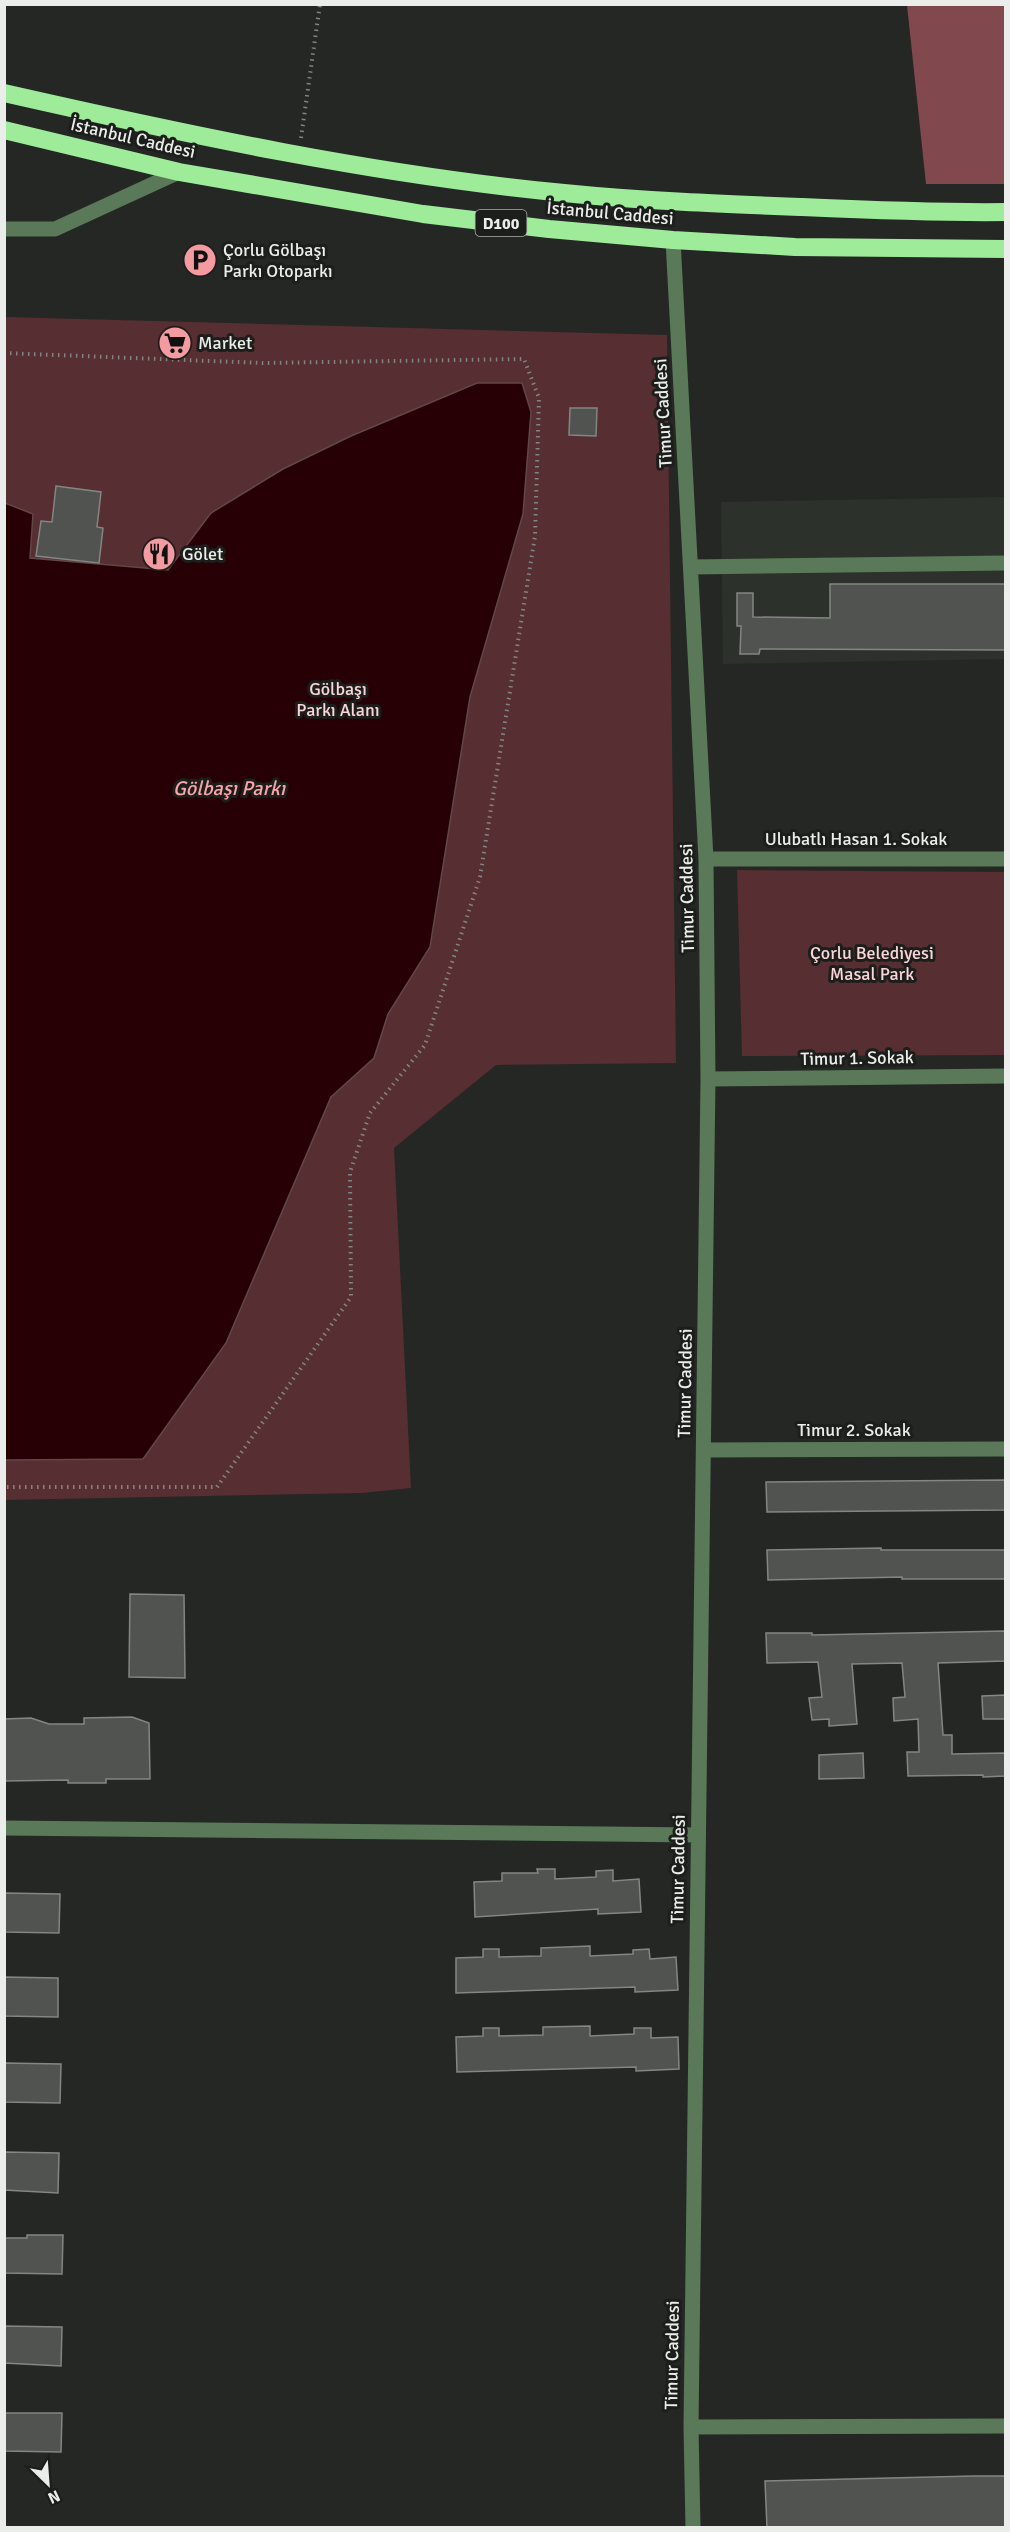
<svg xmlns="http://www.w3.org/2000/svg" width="1010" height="2532" viewBox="0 0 1010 2532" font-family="Signika,sans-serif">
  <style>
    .built { fill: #2c322b }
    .green { fill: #572e31 }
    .forest { fill: #81494e }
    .water { fill: #260004; stroke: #614749; stroke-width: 1.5 }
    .building { fill: #505350; stroke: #838682; stroke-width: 1.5 }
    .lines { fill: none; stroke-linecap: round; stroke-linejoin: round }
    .path { stroke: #828482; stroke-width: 4; stroke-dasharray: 1.5 4.5; stroke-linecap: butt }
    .minor { stroke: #5a7958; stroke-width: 15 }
    .highway { stroke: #9eec99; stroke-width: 18 }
    .labels { text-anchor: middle; stroke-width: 6; stroke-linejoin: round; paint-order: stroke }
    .shield { fill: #1c1e1b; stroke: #adafad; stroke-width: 1.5 }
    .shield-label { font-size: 16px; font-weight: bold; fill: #ebedeb }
    .street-label { font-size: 18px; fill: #ebedeb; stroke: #1c1e1b }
    .poi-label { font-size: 18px; fill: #ebedeb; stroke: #1c1e1b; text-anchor: start }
    .park-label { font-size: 18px; fill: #fbd5d7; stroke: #1c1e1b }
    .water-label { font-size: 20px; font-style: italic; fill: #fca3a9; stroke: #1c1e1b }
  </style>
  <rect width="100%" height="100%" fill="#252725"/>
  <!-- built -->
  <path class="built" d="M1005,497v162l-282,5 -2,-162z"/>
  <!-- green -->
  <path class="green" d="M5,317l662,18 9,728 -180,2 -102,83 17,340 -49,5 -357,7z
    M737,870l268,2v183l-263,1z"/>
  <!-- forest -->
  <path class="forest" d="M907,5h98v179h-79z"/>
  <!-- water -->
  <path class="water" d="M477,383h45l9,29 -8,102 -53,183 -40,250 -42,67 -14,44 -43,39 -105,246 -83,116 -138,1v-957l28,11 -3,44 138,12 43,-57 72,-44 68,-33z"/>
  <!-- building -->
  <path class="building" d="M570,408h27l-1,28 -27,-1z
    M56,486l45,6 -4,35 6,1 -4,35 -63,-7 5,-35 11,1z
    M830,584h175v66l-245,-1 -1,5h-19l1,-28h-4v-33h16v24l77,1z
    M1005,1480v30l-238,2 -1,-30z
    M881,1548v2h124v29h-103v-2l-134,3 -1,-30z
    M130,1594l54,1 1,83 -56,-1z
    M1005,1631v30l-67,2 5,72h9v19l53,-1v23l-22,1v-2l-75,1 -1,-24h12l-1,-33 -24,2 -1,-23 12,-1 -3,-34 -50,1 5,60 -28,2v-7l-17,1 -3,-22 13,-1 -4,-35 -51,1 -1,-30h46v2z
    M1005,1695v24h-22l-1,-23z
    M132,1717l17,6 1,56h-44v4h-38v-3l-64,1v-62l27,-1 18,6h35v-6z
    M863,1753l1,25 -45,1v-24z
    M537,1869h18v10l41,-2v-6l17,-1v11l26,-2 2,33 -43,2v-5l-123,8 -1,-35 28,-1v-8h36z
    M4,1893l56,1 -1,39 -55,-1z
    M590,1946v10l43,-2v-4l16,-1 1,10 26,-2 2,33 -43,2v-5l-179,6v-35l27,-1v-8h16v8l42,-1v-8z
    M4,1977l54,1v39l-54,-1z
    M590,2026v10l44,-2v-6h17v10l27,-1 1,32 -43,2v-4l-179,5 -1,-35 27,-1v-8h16v8l44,-1v-8z
    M4,2063l57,1 -1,39 -56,-1z
    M4,2152l55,1 -1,40 -54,-3z
    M27,2235h36l-1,39 -58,-1v-35h23z
    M4,2326l58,1 -1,39 -57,-3z
    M4,2413h58l-1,39 -57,-1z
    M974,2476h31v52h-238l-2,-47z"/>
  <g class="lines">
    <!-- path -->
    <path class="path" d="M301,138l19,-134
      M4,353l258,10 262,-4 15,39 -4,138 -55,341 -55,168 -55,68 -20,59 1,125 -134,190h-213"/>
    <!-- minor -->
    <path class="minor" d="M4,229h51l124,-57
      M673,240l33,619 2,220 -17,1348 2,101
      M691,567l315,-4
      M706,859h300
      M708,1079l298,-3
      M704,1450l302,-1
      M4,1828l694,7
      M691,2427l315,-1"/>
    <!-- highway -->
    <path class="highway" d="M4,93c185,42 372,82 560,100 79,8 159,11 238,14 68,3 136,6 204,5
      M4,130l175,42 244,42 126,15 124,11 122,7 211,2"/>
  </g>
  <!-- icons -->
  <defs>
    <symbol id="parking-disc" viewBox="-11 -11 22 22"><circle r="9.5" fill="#f49aa1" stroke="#1c1e1b"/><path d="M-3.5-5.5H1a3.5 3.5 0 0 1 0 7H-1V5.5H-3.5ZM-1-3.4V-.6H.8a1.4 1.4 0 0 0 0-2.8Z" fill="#111"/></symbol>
    <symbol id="supermarket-disc" viewBox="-11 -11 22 22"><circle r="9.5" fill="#f49aa1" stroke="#1c1e1b"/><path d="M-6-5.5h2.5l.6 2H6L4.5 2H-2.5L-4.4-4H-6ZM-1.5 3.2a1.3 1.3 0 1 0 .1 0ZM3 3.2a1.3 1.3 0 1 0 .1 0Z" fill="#111"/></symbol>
    <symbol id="restaurant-disc" viewBox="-11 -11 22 22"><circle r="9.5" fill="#f49aa1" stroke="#1c1e1b"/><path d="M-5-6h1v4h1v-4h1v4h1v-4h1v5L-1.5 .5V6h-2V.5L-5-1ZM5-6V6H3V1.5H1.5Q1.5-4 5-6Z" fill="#111"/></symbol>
  </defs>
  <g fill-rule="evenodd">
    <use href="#parking-disc" x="181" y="241" width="38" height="38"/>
    <use href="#supermarket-disc" x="156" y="324" width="38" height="38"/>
    <use href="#restaurant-disc" x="140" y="535" width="38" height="38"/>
  </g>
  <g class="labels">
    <!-- shield labels -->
    <rect class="shield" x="475.5" y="210" width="51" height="26" rx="4.5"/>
    <g class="shield-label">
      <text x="501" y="229">D100</text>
    </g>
    <!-- street labels -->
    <g class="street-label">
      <text transform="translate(133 138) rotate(13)" y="6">İstanbul Caddesi</text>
      <text transform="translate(610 213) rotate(5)" y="6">İstanbul Caddesi</text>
      <text transform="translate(663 413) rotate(-93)" y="6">Timur Caddesi</text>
      <text x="856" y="845">Ulubatlı Hasan 1. Sokak</text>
      <text transform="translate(687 898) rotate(-91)" y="6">Timur Caddesi</text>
      <text transform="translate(857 1058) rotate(-1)" y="6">Timur 1. Sokak</text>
      <text transform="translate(685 1383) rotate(-89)" y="6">Timur Caddesi</text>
      <text x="854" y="1436">Timur 2. Sokak</text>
      <text transform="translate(678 1869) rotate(-89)" y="6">Timur Caddesi</text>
      <text transform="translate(672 2355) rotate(-89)" y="6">Timur Caddesi</text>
    </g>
    <!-- poi labels -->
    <g class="poi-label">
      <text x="223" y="256">Çorlu Gölbaşı<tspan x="223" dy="21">Parkı Otoparkı</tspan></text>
      <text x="198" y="349">Market</text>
      <text x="182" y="560">Gölet</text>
    </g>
    <!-- park labels -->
    <g class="park-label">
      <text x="338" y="695">Gölbaşı<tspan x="338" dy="21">Parkı Alanı</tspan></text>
      <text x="872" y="959">Çorlu Belediyesi<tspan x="872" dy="21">Masal Park</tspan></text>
    </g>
    <!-- water labels -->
    <g class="water-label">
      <text x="229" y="795">Gölbaşı Parkı</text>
    </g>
  </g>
  <!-- border -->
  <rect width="1010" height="2532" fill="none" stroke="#ebedeb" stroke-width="12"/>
  <!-- north arrow -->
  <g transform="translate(48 2484) rotate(155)" stroke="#1c1e1b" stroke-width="4.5" paint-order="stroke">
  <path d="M0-4.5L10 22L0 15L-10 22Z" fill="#ebedeb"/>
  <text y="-9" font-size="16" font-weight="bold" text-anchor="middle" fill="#ebedeb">N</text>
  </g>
</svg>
